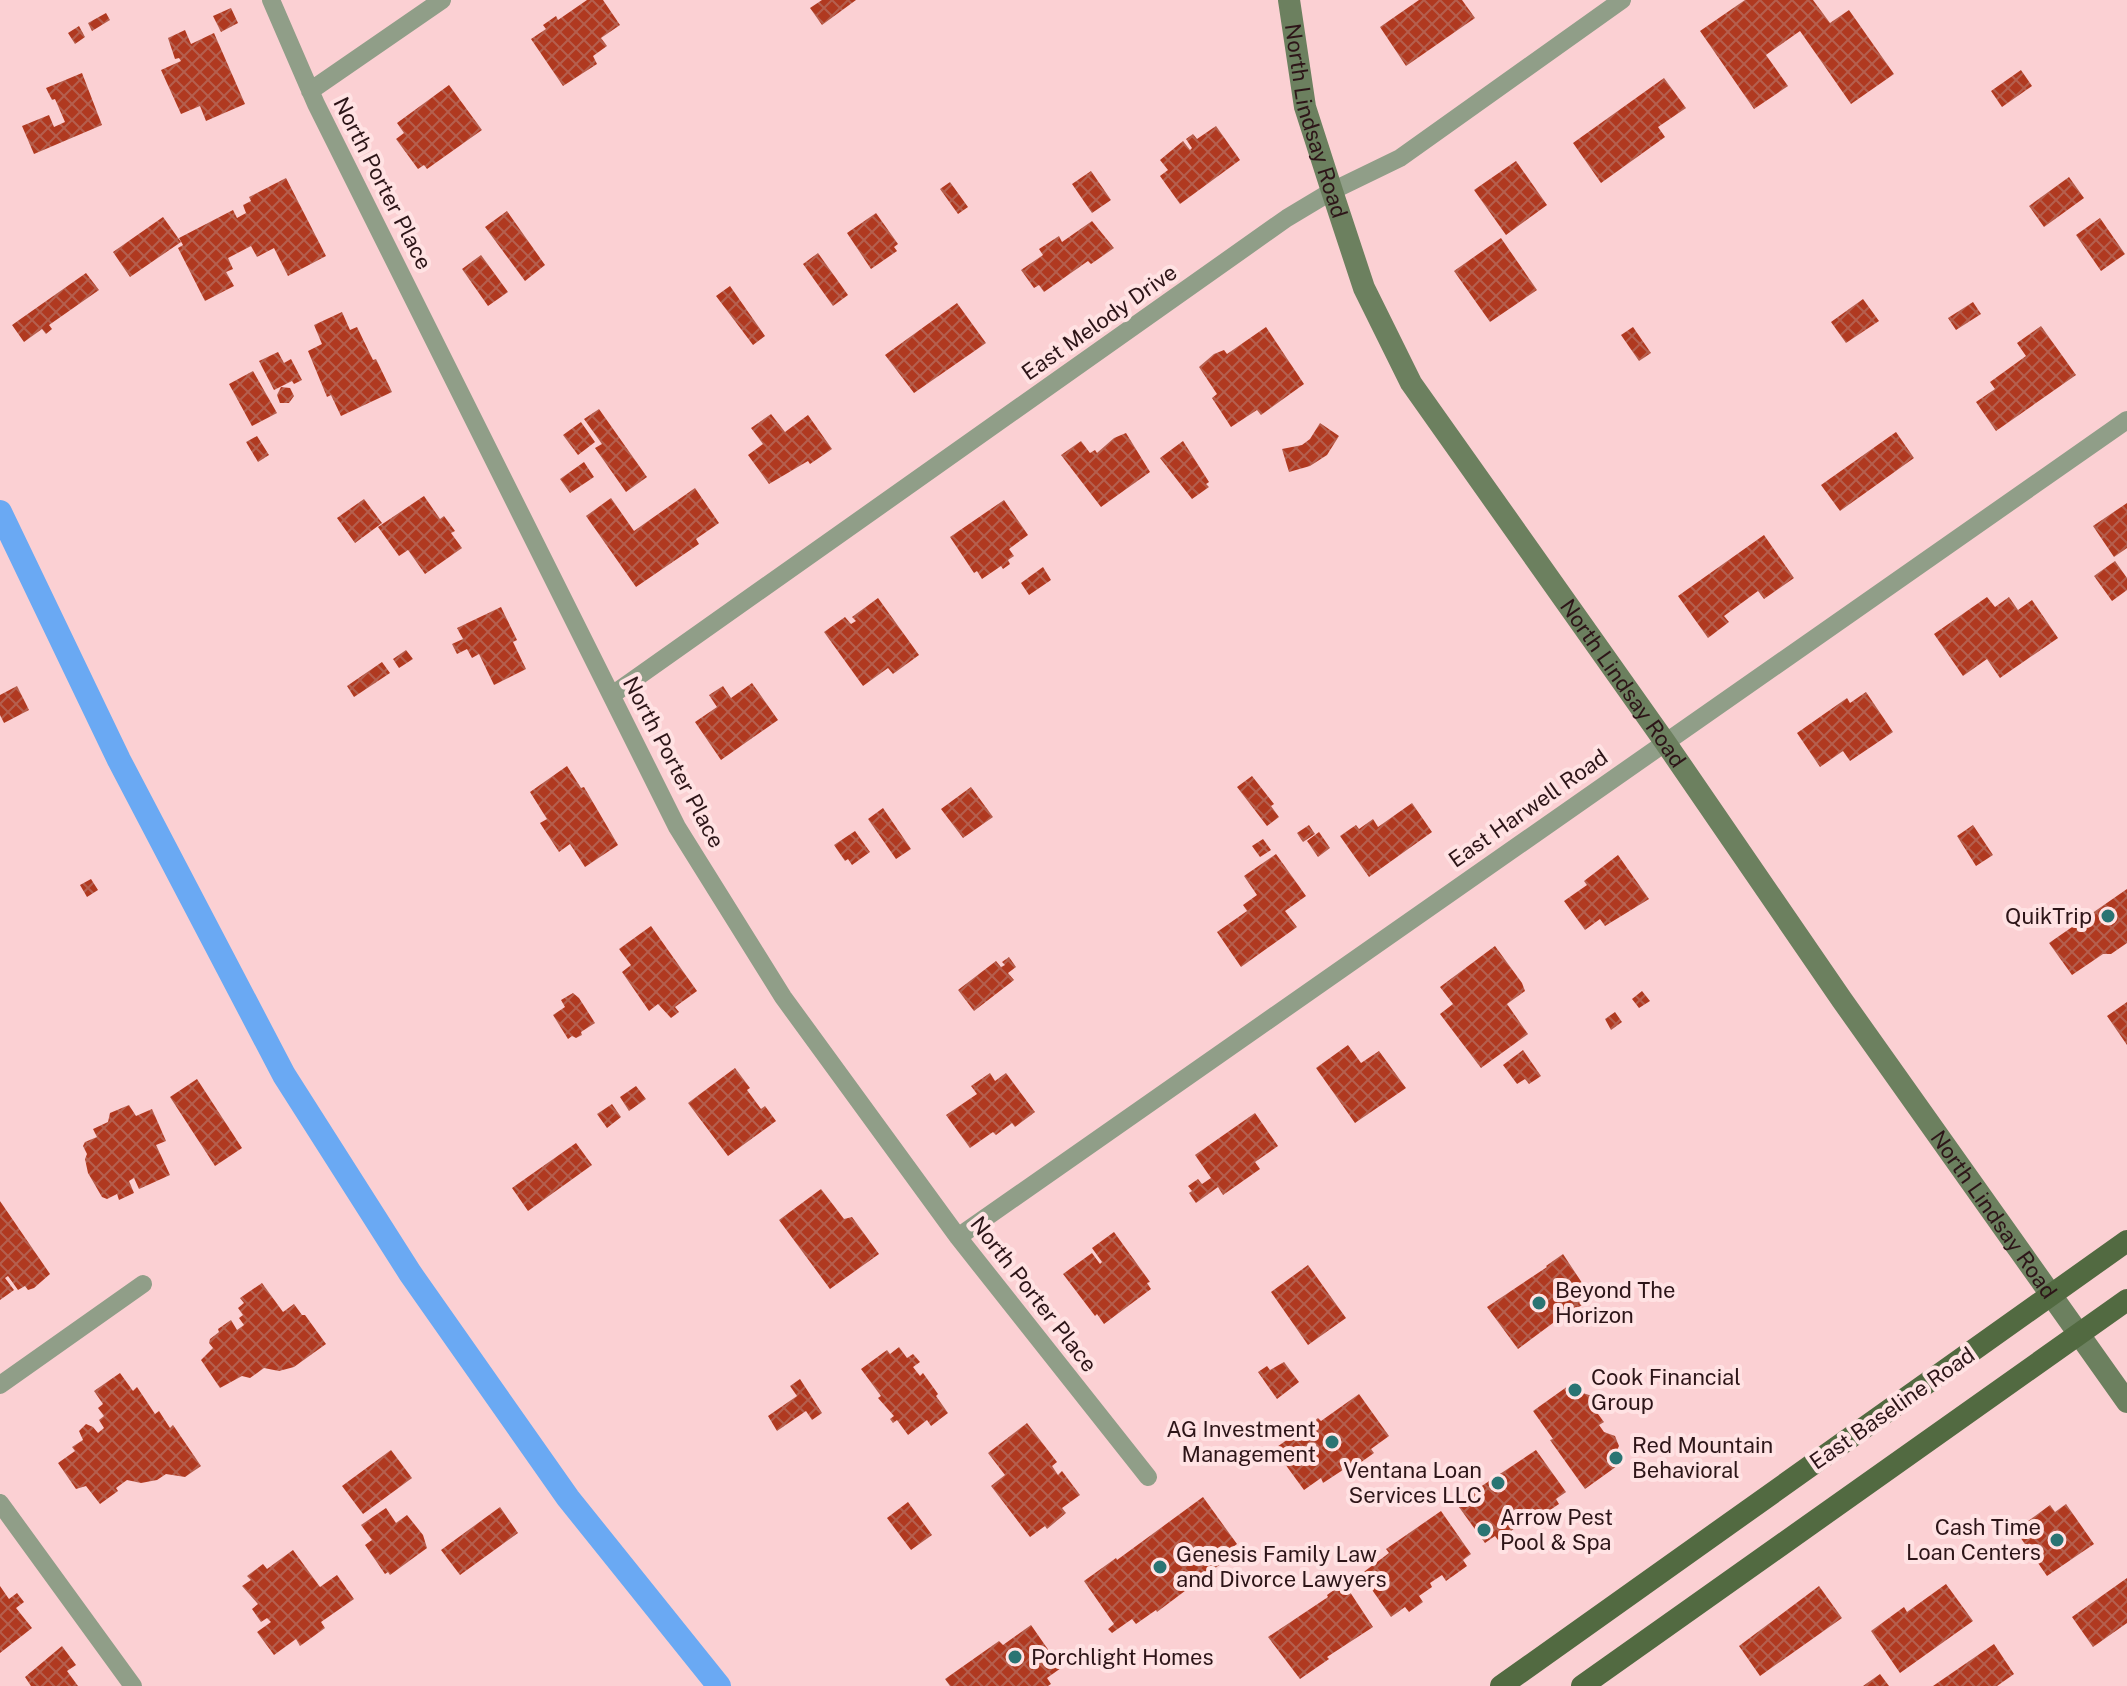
<svg xmlns="http://www.w3.org/2000/svg" width="2127" height="1686" viewBox="0 0 2127 1686" font-family="'Public Sans',sans-serif">
  <style>
    .lines { fill: none; stroke-linecap: round; stroke-linejoin: round }
    .canal { stroke: #6aa9f3; stroke-width: 24 }
    .building { fill: url(#building-cross-hatch) }
    .minor { stroke: #909e88; stroke-width: 18 }
    .secondary { stroke: #6c805f; stroke-width: 22 }
    .primary { stroke: #526a41; stroke-width: 22 }
    .poi-dot { fill: #2a7473; stroke: #ffe2e3; stroke-width: 3 }
    .labels { text-anchor: middle; stroke-width: 8; stroke-linejoin: round; paint-order: stroke }
    .street-label { font-size: 22px; fill: #2d1518; stroke: #ffe2e3 }
    .poi-label { font-size: 22px; fill: #2d1518; stroke: #ffe2e3; text-anchor: start }
  </style>
  <defs>
    <pattern id="building-cross-hatch" width="8" height="8" patternUnits="userSpaceOnUse" patternTransform="scale(2)"><rect width="8" height="8" fill="#b03920"/><path d="M0 0l8 8M0 8l8-8" fill="none" stroke="#b55f4e"/></pattern>
  </defs>
  <rect width="100%" height="100%" fill="#fbd0d3"/>
  <g class="lines">
    <!-- canal -->
    <path class="canal" d="M0,512l119,248 165,315 126,198 158,225 151,188"/>
  </g>
  <!-- building -->
  <path class="building" d="M587,0h16l17,25 -19,13 6,8 -14,10 4,8 -34,22 -32,-47 15,-10 -3,-4 13,-9 2,4z
    M822,0h34l-34,25 -12,-17z
    M1419,0h43l13,18 -69,48 -26,-39z
    M1745,0h68l17,23 19,-13 45,64 -43,30 -51,-73 -34,24 22,31 -34,23 -54,-78z
    M231,8l7,15 -17,9 -8,-16z
    M106,13l4,7 -18,11 -4,-8z
    M79,26l6,11 -10,7 -7,-11z
    M185,30l6,14 23,-11 31,71 -39,17 -6,-15 -19,8 -20,-44 20,-9 -2,-3 -4,1 -7,-21z
    M2021,70l11,16 -30,21 -11,-16z
    M82,73l20,52 -68,29 -12,-28 27,-11 5,12 11,-5 -10,-23 -3,1 -6,-12z
    M1664,78l22,30 -28,19 7,10 -64,46 -28,-40z
    M449,85l33,45 -55,39 -3,-4 -6,4 -22,-30 8,-6 -7,-10z
    M1216,126l24,34 -60,44 -20,-28 8,-6 -8,-10 23,-19 7,9 2,-2 -6,-9 7,-5 4,5z
    M1516,161l31,44 -41,30 -32,-45z
    M1091,171l20,29 -19,13 -20,-29z
    M2069,177l15,21 -40,29 -15,-21z
    M286,178l40,78 -38,20 -14,-28 -17,9 -6,-11 -23,12 5,11 -7,3 8,14 -29,15 -27,-53 5,-3 -4,-7 54,-28 4,8 9,-5 -3,-8 8,-4 -2,-4z
    M950,182l18,25 -10,7 -18,-25z
    M507,211l38,54 -20,16 -40,-54z
    M876,213l22,31 -4,3 3,4 -26,18 -24,-36z
    M163,217l18,25 -51,35 -17,-25z
    M2100,218l25,36 -24,17 -25,-36z
    M1092,221l22,27 -23,16 -3,-3 -44,31 -5,-7 -5,3 -13,-18 22,-15 -4,-6 20,-13 3,6z
    M1501,238l36,52 -47,32 -36,-51z
    M818,253l30,42 -15,11 -30,-42z
    M481,255l27,37 -20,14 -26,-37z
    M86,273l13,17 -50,35 3,4 -6,5 -4,-5 -18,13 -12,-17z
    M730,286l35,50 -12,9 -37,-49z
    M1863,299l16,22 -33,22 -15,-21z
    M1973,302l8,12 -25,16 -8,-12z
    M957,303l29,40 -72,50 -29,-38z
    M342,312l8,18 7,-3 16,33 3,-1 16,33 -51,24 -10,-21 -4,2 -19,-46 14,-7 -8,-19z
    M2041,326l35,49 -80,56 -20,-29 19,-13 -5,-7 36,-26 -9,-13z
    M1266,327l38,57 -43,31 -4,-5 -26,17 -19,-29 5,-4 -18,-27 15,-13 10,-4 3,4z
    M1633,327l18,26 -12,8 -18,-26z
    M278,352l6,11 7,-4 11,21 -8,4 -2,-3 -18,9 -15,-29z
    M253,371l24,42 -25,13 -23,-42z
    M281,387l9,1 4,8 -5,7h-9l-3,-8z
    M599,409l48,68 -21,15 -31,-44 7,-4 -18,-25z
    M771,414l14,18 23,-17 24,34 -22,15 -2,-3 -39,23 -21,-29 15,-11 -12,-16z
    M581,422l14,20 -17,13 -15,-20z
    M1320,423l19,13 -12,19 -17,11 -21,6 -7,-23 20,-4 8,-6z
    M1896,432l18,26 -74,53 -19,-26z
    M1126,433l24,39 -49,35 -40,-52 20,-14 9,12 5,-3 2,3 17,-15z
    M257,436l12,19 -11,7 -12,-20z
    M1183,441l26,41 -3,2 3,3 -17,12 -32,-41z
    M584,462l10,15 -24,16 -10,-14z
    M695,488l24,35 -23,16 3,5 -63,43 -50,-71 25,-18 23,33z
    M424,496l16,23 4,-3 11,15 -4,2 11,15 -37,26 -17,-24 -9,6 -21,-29z
    M364,499l18,24 -27,20 -18,-25z
    M1004,500l24,35 -19,14 5,7 -6,4 2,4 -7,5 -2,-3 -19,13 -5,-8 -3,2 -24,-36z
    M2127,503v45l-13,9 -21,-31z
    M1764,535l30,43 -30,21 -6,-8 -34,25 5,6 -21,16 -30,-42z
    M2115,561l12,17v12l-15,11 -18,-25z
    M1043,567l8,13 -22,15 -8,-12z
    M1987,597l8,10 14,-10 9,13 14,-10 26,38 -58,40 -13,-19 -24,17 -29,-42z
    M878,598l41,57 -26,19 -5,-6 -25,18 -39,-54 21,-15 6,7 5,-3 -4,-4z
    M501,607l16,33 -4,2 13,27 -32,16 -15,-31 -7,4 -5,-9 -10,5 -5,-10 11,-5 -6,-11z
    M406,650l7,9 -14,9 -6,-9z
    M382,662l8,11 -36,24 -7,-11z
    M752,683l26,37 -57,40 -26,-38 22,-15 -8,-12 14,-9 8,12z
    M17,686l12,24 -25,13 -4,-8v-20z
    M1866,692l27,40 -43,29 -7,-10 -23,16 -23,-34 50,-35 3,5z
    M567,766l14,22 3,-1 34,58 -33,22 -15,-23 -11,8 -19,-29 7,-4 -17,-27z
    M1252,776l22,28 -3,2 8,11 -12,9 -30,-39z
    M971,787l22,30 -30,21 -22,-29z
    M1412,803l20,29 -63,45 -29,-41 16,-11 3,4 14,-10 5,8z
    M883,808l28,41 -15,10 -28,-40z
    M1309,825l6,9 -12,8 -6,-9z
    M1973,825l20,30 -17,11 -19,-30z
    M855,831l15,21 -18,13 -4,-6 -3,2 -11,-16z
    M1319,832l11,16 -12,9 -11,-16z
    M1263,839l8,11 -11,7 -8,-11z
    M1276,854l30,42 -21,15 12,16 -56,40 -24,-35 30,-21 -4,-6 14,-10 -13,-19z
    M1618,855l31,44 -44,27 -5,-7 -15,11 -21,-29 23,-16 -3,-4z
    M91,879l7,11 -11,7 -7,-12z
    M2127,889v54l-16,11h-8l-31,21 -23,-32z
    M651,926l46,65 -22,16 4,5 -8,6 -13,-14 -9,7 -27,-39 9,-7 -12,-16z
    M1495,946l27,37 3,8 -18,13 21,30 -47,34 -41,-54 13,-10 -13,-17z
    M1009,957l7,10 -8,6 6,7 -40,31 -16,-21 38,-29 5,6 4,-2 -3,-3z
    M1642,991l8,10 -11,7 -7,-9z
    M573,993l6,5 16,25 -14,9 1,3 -6,3 -4,-2 -4,3 -15,-24 12,-8 -4,-7z
    M2127,1002v43l-20,-29z
    M1615,1012l7,10 -11,8 -6,-11z
    M1348,1045l13,18 18,-12 27,37 -51,35 -39,-55z
    M1523,1050l18,26 -12,8 -4,-5 -8,5 -14,-19z
    M735,1068l15,20 -3,2 14,19 4,-3 11,15 -48,35 -40,-53z
    M990,1073l5,8 11,-8 29,39 -20,15 -3,-4 -16,12 -3,-3 -23,16 -24,-33 31,-21 -6,-8z
    M197,1079l45,69 -27,18 -45,-69z
    M636,1086l10,13 -17,12 -9,-14z
    M612,1104l9,13 -14,11 -10,-14z
    M129,1105l7,11 16,-7 14,32 -10,4 14,30 -31,14 -5,-11 -5,3 5,12 -15,7 -2,-6 -10,5 -5,-2 -14,-24 -3,-14 2,-5 -4,-8 2,-4 12,-5 -4,-8 15,-7 2,-9z
    M1255,1113l23,33 -23,16 5,7 -37,26 -5,-8 -22,16 -7,-10 3,-2 -4,-5 10,-7 4,5 9,-6 -16,-23z
    M576,1143l16,22 -64,46 -16,-23z
    M821,1189l23,30 8,-2 27,37 -49,35 -51,-69z
    M0,1201l50,73 -16,14 -6,2 -3,-4 -7,4 -10,-14 -3,2 9,12 -14,10z
    M1114,1232l36,50 -3,1 4,6 -47,35 -7,-10 -2,2 -32,-42 29,-21 8,11 2,-2 -10,-14z
    M1563,1254l29,44 -29,20 -2,-1 -43,32 -31,-42 60,-40 -1,-1z
    M1308,1265l38,53 -38,27 -37,-53z
    M262,1283l21,29 11,-8 8,11h3l21,29 -32,23 -15,4 -15,-3 -14,10 -8,-2 -22,12 -19,-28 12,-12 -4,-5 1,-4 9,-7 -1,-3 13,-9 6,10 7,-5 -5,-7 4,-3 -5,-7 6,-5 -4,-5z
    M899,1347l8,11 6,-4 7,8 -7,5 7,9 3,-3 15,21 -2,2 12,17 -17,13 -4,-6 -19,15 -11,-15 -4,3 -3,-4 4,-3 -16,-18 3,-2 -20,-27 26,-19 3,4z
    M1284,1362l15,20 -22,17 -19,-27 9,-6 3,4z
    M120,1373l13,18 4,-4 18,27 4,-3 11,17 3,-3 28,41 -16,11 -19,-3 -9,6 -16,3 -14,-3 -11,8 2,3 -18,13 -14,-18 -10,3 -18,-26 17,-12 -3,-4 11,-7 -4,-9 7,-7 7,3 5,6 6,-5 -5,-8 5,-4 -6,-8 5,-4 -9,-13z
    M800,1379l22,34 -10,7 -6,-9 -29,20 -9,-15 29,-20 -7,-10z
    M1575,1381l8,12 9,3 4,7 -1,7 9,12 -5,3 5,7 11,4 4,10 -2,4 7,11 -39,28 -35,-49 3,-1 -20,-28z
    M1359,1394l30,42 -18,13 3,4 -17,12 -2,-3 -32,21 -2,-5 -17,12 -30,-41 44,-31 3,3z
    M1027,1423l30,39 -5,4 6,9 4,-4 18,24 -18,13 4,5 -19,16 -2,-3 -15,11 -39,-51 14,-11 -17,-22z
    M391,1450l21,28 -49,36 -21,-28z
    M1536,1450l30,42 -10,7 3,5 -21,14 -3,-4 -10,8 -3,-4 -6,4 2,4 -20,14 -3,-4 -10,7 -29,-40z
    M1203,1497l34,47 -15,11 4,5 -69,52 -1,-2 -20,14 -4,-5 -20,14 -4,-4 6,-5 -30,-43 32,-23 1,2z
    M908,1502l24,33 -21,15 -24,-32z
    M2066,1504l28,40 -47,32 -27,-39 9,-7 -5,-6 26,-19 5,7z
    M500,1507l18,26 -58,42 -19,-25z
    M386,1508l10,15 11,-8 16,20 4,13 -37,27 -2,-3 -3,2 -20,-29 7,-5 -11,-15z
    M1441,1511l30,43 -8,6 4,6 -21,15 -4,-6 -12,8 2,4 -13,9 4,6 -14,10 -4,-5 -14,10 -30,-43 28,-21 -3,-4z
    M293,1550l27,37 17,-12 17,24 -33,23 4,6 -25,18 -4,-7 -22,16 -17,-23 14,-10 -4,-4 -6,4 -9,-13 6,-5 -16,-18 9,-6 -4,-4 16,-12 4,5z
    M2127,1578v45l-34,24 -21,-30z
    M1344,1583l29,44 -46,30 2,2 -29,20 -32,-42 60,-40 -1,-2z
    M1946,1584l27,37 -73,52 -29,-42 33,-24 3,5z
    M0,1586l9,13 8,-6 7,9 -8,6 16,20 -32,25z
    M1819,1586l23,32 -82,58 -21,-30z
    M1031,1625l30,43 -14,10 4,6 -3,2h-98l-5,-7 54,-38 4,4z
    M1994,1644l20,30 -17,12h-64z
    M62,1646l14,19 -9,6 11,15h-47l-6,-9z
    M1880,1674l9,12h-26z"/>
  <g class="lines">
    <!-- minor -->
    <path class="minor" d="M271,0l45,104 361,723 106,170 175,240 190,240
      M310,91l132,-91
      M612,695l675,-477 45,-27 68,-33 222,-158
      M958,1237l1169,-817
      M0,1385l143,-101
      M0,1503l133,183"/>
    <!-- secondary -->
    <path class="secondary" id="s1" d="M1289,0l16,107 27,84 32,97 47,95 254,359 177,258 285,402"/>
    <!-- primary -->
    <path class="primary" d="M1501,1686l626,-445
      M1582,1686l545,-386"/>
  </g>
  <!-- markers -->
  <g class="poi-dot">
    <circle cx="2108" cy="916" r="8"/>
    <circle cx="1539" cy="1303" r="8"/>
    <circle cx="1575" cy="1390" r="8"/>
    <circle cx="1332" cy="1442" r="8"/>
    <circle cx="1616" cy="1458" r="8"/>
    <circle cx="1498" cy="1483" r="8"/>
    <circle cx="1484" cy="1530" r="8"/>
    <circle cx="2057" cy="1540" r="8"/>
    <circle cx="1160" cy="1567" r="8"/>
    <circle cx="1015" cy="1657" r="8"/>
  </g>
  <g class="labels">
    <!-- street labels -->
    <g class="street-label">
      <text dy="8" stroke="none"><textPath href="#s1" startOffset="124">North Lindsay Road</textPath></text>
      <text transform="translate(383 183) rotate(63)" y="8">North Porter Place</text>
      <text transform="translate(1099 322) rotate(-35)" y="8">East Melody Drive</text>
      <text dy="8" stroke="none"><textPath href="#s1" startOffset="772">North Lindsay Road</textPath></text>
      <text transform="translate(674 762) rotate(62)" y="8">North Porter Place</text>
      <text transform="translate(1528 808) rotate(-35)" y="8">East Harwell Road</text>
      <text dy="8" stroke="none"><textPath href="#s1" startOffset="1420">North Lindsay Road</textPath></text>
      <text transform="translate(1034 1294) rotate(52)" y="8">North Porter Place</text>
      <text transform="translate(1892 1408) rotate(-35)" y="8">East Baseline Road</text>
    </g>
    <!-- poi labels -->
    <g class="poi-label">
      <text x="2092" y="924" text-anchor="end">QuikTrip</text>
      <text x="1555" y="1298">Beyond The<tspan x="1555" dy="25">Horizon</tspan></text>
      <text x="1591" y="1385">Cook Financial<tspan x="1591" dy="25">Group</tspan></text>
      <text x="1316" y="1437" text-anchor="end">AG Investment<tspan x="1316" dy="25">Management</tspan></text>
      <text x="1632" y="1453">Red Mountain<tspan x="1632" dy="25">Behavioral</tspan></text>
      <text x="1482" y="1478" text-anchor="end">Ventana Loan<tspan x="1482" dy="25">Services LLC</tspan></text>
      <text x="1500" y="1525">Arrow Pest<tspan x="1500" dy="25">Pool &amp; Spa</tspan></text>
      <text x="2041" y="1535" text-anchor="end">Cash Time<tspan x="2041" dy="25">Loan Centers</tspan></text>
      <text x="1176" y="1562">Genesis Family Law<tspan x="1176" dy="25">and Divorce Lawyers</tspan></text>
      <text x="1031" y="1665">Porchlight Homes</text>
    </g>
  </g>
</svg>
